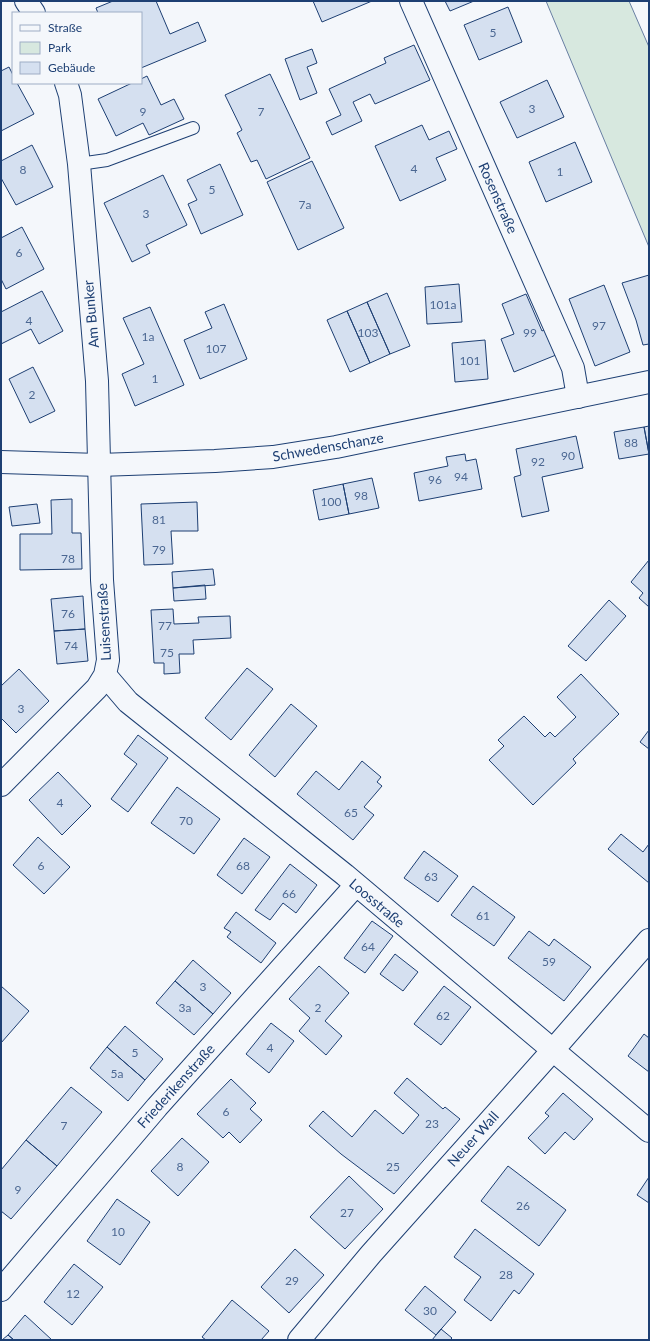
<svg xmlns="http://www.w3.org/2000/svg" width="650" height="1341" viewBox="0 0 650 1341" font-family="Lato,sans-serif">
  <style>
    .green { fill: #d7e8df; stroke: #687fa3 }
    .building { fill: #d5e0f0; stroke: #1d3f73 }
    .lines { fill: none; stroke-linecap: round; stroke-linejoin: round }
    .service-casing { stroke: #1d3f73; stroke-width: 14 }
    .minor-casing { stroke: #1d3f73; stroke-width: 24 }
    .tertiary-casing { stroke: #1d3f73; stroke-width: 24 }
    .service { stroke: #f4f7fb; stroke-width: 12 }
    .minor { stroke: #f4f7fb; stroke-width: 22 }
    .tertiary { stroke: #f4f7fb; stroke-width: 22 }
    .labels { text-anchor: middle; stroke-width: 3; stroke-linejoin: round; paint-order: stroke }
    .number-label { font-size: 12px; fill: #4b6792 }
    .street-label { font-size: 14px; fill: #1d3f73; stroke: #f4f7fb }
  </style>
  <rect width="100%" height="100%" fill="#f4f7fb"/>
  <!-- green -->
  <path class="green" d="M546,1h83l20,46v200z"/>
  <!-- building -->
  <path class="building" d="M113,1h43l14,33 28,-12 8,19 -65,27v-55h-43l-2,-5z
    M313,1h59l-50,21z
    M445,1h29l-24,10z
    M508,7l14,35 -43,18 -15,-35z
    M414,45l16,35 -55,24 -5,-10 -17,8 9,19 -30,14 -6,-13 15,-7 -12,-26 57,-26 -2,-5z
    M312,49l5,14 -10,4 10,26 -17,7 -15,-41z
    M9,67l4,8v8h4l17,31 -33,17v-60z
    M270,74l40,84 -44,21 -9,-19 -6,2 -14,-29 5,-3 -17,-35z
    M147,76l14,29 13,-6 10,20 -35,16 -6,-12 -27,13 -18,-37 34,-16h9v-4z
    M547,80l17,37 -47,21 -17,-36z
    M422,125l7,15 20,-9 8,18 -21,9 10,22 -46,21 -25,-55z
    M575,142l17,40 -46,20 -17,-40z
    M32,145l21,42 -37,18 -15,-27v-17z
    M312,161l32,67 -46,22 -31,-68z
    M220,164l23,51 -42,19 -13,-30 9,-4 -10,-20z
    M163,175l24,50 -41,20 4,8 -18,9 -28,-59z
    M22,227l22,42 -38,20 -5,-10v-41z
    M649,275v69l-6,1 -7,-25 -14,-37z
    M459,284l3,38 -35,2 -2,-37z
    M604,285l26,67 -35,14 -26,-67z
    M42,291l21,40 -24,13 -8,-15 -30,15v-32z
    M387,293l23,53 -20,8 -23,-52z
    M526,294l16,37 4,-2 10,26 -42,17 -13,-33 13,-5 -12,-30z
    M367,302l23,52 -20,9 -23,-52z
    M224,304l23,55 -47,20 -16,-39 28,-12 -7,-16z
    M150,307l34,78 -49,21 -13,-32 22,-10 -21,-46z
    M347,311l23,52 -20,9 -23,-52z
    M485,340l3,39 -33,3 -3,-39z
    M33,367l22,44 -25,12 -21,-44z
    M649,426v28l-5,-27z
    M644,427l5,27 -30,5 -5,-27z
    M576,436l7,32 -41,9 7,34 -27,6 -8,-40 7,-2 -5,-26z
    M465,454l1,7 10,-2 6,30 -63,12 -5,-28 34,-7 -2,-9z
    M372,478l7,30 -30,6 -6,-30z
    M343,484l6,30 -30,6 -6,-30z
    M72,499v34h9l1,36 -62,1v-36h32l-1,-34z
    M197,502l1,29h-27l2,33 -29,1 -3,-61z
    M37,504l3,19 -28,3 -3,-19z
    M649,560v47l-10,-9 4,-5 -12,-11z
    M213,569l2,16 -42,3 -1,-16z
    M205,585l1,14 -32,2 -1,-13z
    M83,596l2,33 -31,2 -3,-32z
    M609,600l17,16 -40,45 -18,-15z
    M173,609l1,15 25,-1 -1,-6 32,-1 1,22 -38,2 1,14h-15l1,19 -16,1v-11h-10l-3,-53z
    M85,629l3,32 -31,3 -3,-33z
    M247,668l26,21 -42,51 -26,-22z
    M19,669l30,32 -33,32 -15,-15v-32z
    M581,674l38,40 -46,45 3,4 -43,42 -44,-45 15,-14 -6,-6 26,-24 21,21 5,-5 5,5 21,-20 -19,-20z
    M291,704l26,22 -42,51 -26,-22z
    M649,730v19l-9,-7z
    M138,735l30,23 -40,54 -17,-13 26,-35 -13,-10z
    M362,761l19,16 -4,5 5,4 -18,21 10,8 -21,25 -56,-46 19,-23 23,19z
    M58,772l33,34 -29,29 -33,-35z
    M177,787l43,32 -26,35 -43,-31z
    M621,834l22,18 6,-8v39l-41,-34z
    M38,837l32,30 -26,27 -31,-29z
    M244,838l26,19 -28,37 -25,-19z
    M424,851l34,25 -20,26 -34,-24z
    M290,864l27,21 -21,28 -13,-10 -13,17 -15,-10z
    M473,886l42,31 -21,29 -43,-31z
    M236,912l40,31 -15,20 -34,-26 4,-5 -7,-4z
    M372,921l21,15 -28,37 -21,-15z
    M529,931l20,15 5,-7 37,28 -27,34 -56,-43z
    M395,954l23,18 -15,19 -23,-17z
    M193,960l38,33 -18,21 -38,-33z
    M319,966l30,27 -24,28 17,15 -16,19 -27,-24 11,-13 -21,-19z
    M175,981l38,33 -19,21 -38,-32z
    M1,986l28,25 -28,32z
    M444,986l27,21 -30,38 -27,-21z
    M271,1023l23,18 -25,32 -23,-19z
    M125,1026l38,33 -18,21 -38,-33z
    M644,1034l5,4v34l-21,-16z
    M107,1047l38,33 -17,21 -38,-33z
    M407,1078l36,31 2,-2 15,12 -66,75 -53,-40 -32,-28 14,-15 29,26 23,-27 28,24 16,-19 -25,-22z
    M231,1079l25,24 -6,6 12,11 -22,23 -11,-11 -6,6 -26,-24z
    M71,1087l31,25 -45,54 -31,-26z
    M563,1093l30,26 -19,21 -9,-8 -20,22 -17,-16 21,-22 -4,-3z
    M182,1138l27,24 -31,34 -27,-25z
    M26,1140l31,26 -46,53 -10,-8v-41z
    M508,1166l58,44 -27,36 -58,-45z
    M349,1176l34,33 -38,40 -35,-32z
    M649,1177v26l-12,-8z
    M117,1199l33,23 -30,43 -33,-24z
    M475,1229l59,45 -15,20 -5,-4 -23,31 -27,-21 17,-23 -27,-20z
    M295,1249l29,26 -35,38 -28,-26z
    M74,1264l29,23 -31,38 -28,-23z
    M425,1286l31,26 -20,23 -31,-25z
    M232,1300l37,31 -8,9h-55l-4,-3z
    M25,1315l27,25h-38l-6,-5z
    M441,1329l11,9 -2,2h-18z
    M8,1335l6,5h-12z"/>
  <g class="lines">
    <defs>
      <path id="service" d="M79,164l28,-4 86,-32"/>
      <path id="minor" d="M26,1l8,12
        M411,1l162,367 5,29
        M105,675l23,27 217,173 304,256
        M1,785l96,-97 8,-13 3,-15 -6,-80 -5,-199 -18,-217 -9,-69 -4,-12
        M1,1290l156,-183 199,-222
        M299,1340l72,-86 182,-204 96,-110"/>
      <path id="tertiary" d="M1,462l98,3 116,-4 58,-4 63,-10 313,-65"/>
    </defs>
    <!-- service casing -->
    <use href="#service" class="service-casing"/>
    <!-- minor casing -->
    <use href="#minor" class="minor-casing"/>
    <!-- tertiary casing -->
    <use href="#tertiary" class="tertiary-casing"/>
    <!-- service -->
    <use href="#service" class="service"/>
    <!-- minor -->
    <use href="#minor" class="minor"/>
    <!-- tertiary -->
    <use href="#tertiary" class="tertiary"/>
  </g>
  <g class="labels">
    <!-- number labels -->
    <g class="number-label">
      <text x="493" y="37">5</text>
      <text x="532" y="113">3</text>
      <text x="143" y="116">9</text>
      <text x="261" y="116">7</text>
      <text x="414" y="173">4</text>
      <text x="23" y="174">8</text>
      <text x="560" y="176">1</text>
      <text x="212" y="194">5</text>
      <text x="305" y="209">7a</text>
      <text x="146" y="218">3</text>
      <text x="19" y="257">6</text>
      <text x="443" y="309">101a</text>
      <text x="29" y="325">4</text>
      <text x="599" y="330">97</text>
      <text x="368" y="337">103</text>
      <text x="530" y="337">99</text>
      <text x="148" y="341">1a</text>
      <text x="216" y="353">107</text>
      <text x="470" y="365">101</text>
      <text x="155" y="383">1</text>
      <text x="32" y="399">2</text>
      <text x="631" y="447">88</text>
      <text x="568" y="460">90</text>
      <text x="538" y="466">92</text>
      <text x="461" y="481">94</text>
      <text x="435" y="484">96</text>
      <text x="361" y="500">98</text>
      <text x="331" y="506">100</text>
      <text x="159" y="524">81</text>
      <text x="159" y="554">79</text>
      <text x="68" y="563">78</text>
      <text x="68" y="618">76</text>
      <text x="165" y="630">77</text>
      <text x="71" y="650">74</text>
      <text x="167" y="657">75</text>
      <text x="21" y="713">3</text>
      <text x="60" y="807">4</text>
      <text x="351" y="817">65</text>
      <text x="186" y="825">70</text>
      <text x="41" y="870">6</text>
      <text x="243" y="870">68</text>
      <text x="431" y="881">63</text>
      <text x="289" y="898">66</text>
      <text x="483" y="920">61</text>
      <text x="368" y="951">64</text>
      <text x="549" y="966">59</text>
      <text x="203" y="991">3</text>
      <text x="185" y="1012">3a</text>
      <text x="318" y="1012">2</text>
      <text x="443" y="1020">62</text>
      <text x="270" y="1052">4</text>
      <text x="135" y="1057">5</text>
      <text x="117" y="1078">5a</text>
      <text x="226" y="1116">6</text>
      <text x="432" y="1128">23</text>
      <text x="64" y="1130">7</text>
      <text x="180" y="1171">8</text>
      <text x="393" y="1171">25</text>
      <text x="18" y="1194">9</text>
      <text x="523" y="1210">26</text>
      <text x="347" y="1217">27</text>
      <text x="118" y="1236">10</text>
      <text x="506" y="1279">28</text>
      <text x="292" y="1285">29</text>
      <text x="73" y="1298">12</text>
      <text x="430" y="1315">30</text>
    </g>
    <!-- street labels -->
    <g class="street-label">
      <text transform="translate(498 198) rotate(66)" y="5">Rosenstraße</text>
      <text transform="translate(91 314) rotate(-95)" y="5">Am Bunker</text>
      <text transform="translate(328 447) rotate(-10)" y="5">Schwedenschanze</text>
      <text transform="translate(104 622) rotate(-93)" y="5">Luisenstraße</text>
      <text transform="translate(377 903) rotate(40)" y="5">Loosstraße</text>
      <text transform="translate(176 1086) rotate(-48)" y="5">Friederikenstraße</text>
      <text transform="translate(473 1139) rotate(-48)" y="5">Neuer Wall</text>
    </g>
  </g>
  <!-- border -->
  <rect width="650" height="1341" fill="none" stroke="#1d3f73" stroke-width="4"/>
  <!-- legend -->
  <rect x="12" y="12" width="130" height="72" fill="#f4f7fb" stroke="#9eadc5"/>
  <rect x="20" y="25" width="20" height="6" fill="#f4f7fb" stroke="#9eadc5"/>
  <text x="48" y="32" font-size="12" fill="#1d3f73">Straße</text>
  <rect x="20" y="42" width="20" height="12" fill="#d7e8df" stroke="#9eadc5"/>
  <text x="48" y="52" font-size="12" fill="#1d3f73">Park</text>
  <rect x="20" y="62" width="20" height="12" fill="#d5e0f0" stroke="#9eadc5"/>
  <text x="48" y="72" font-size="12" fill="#1d3f73">Gebäude</text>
</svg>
